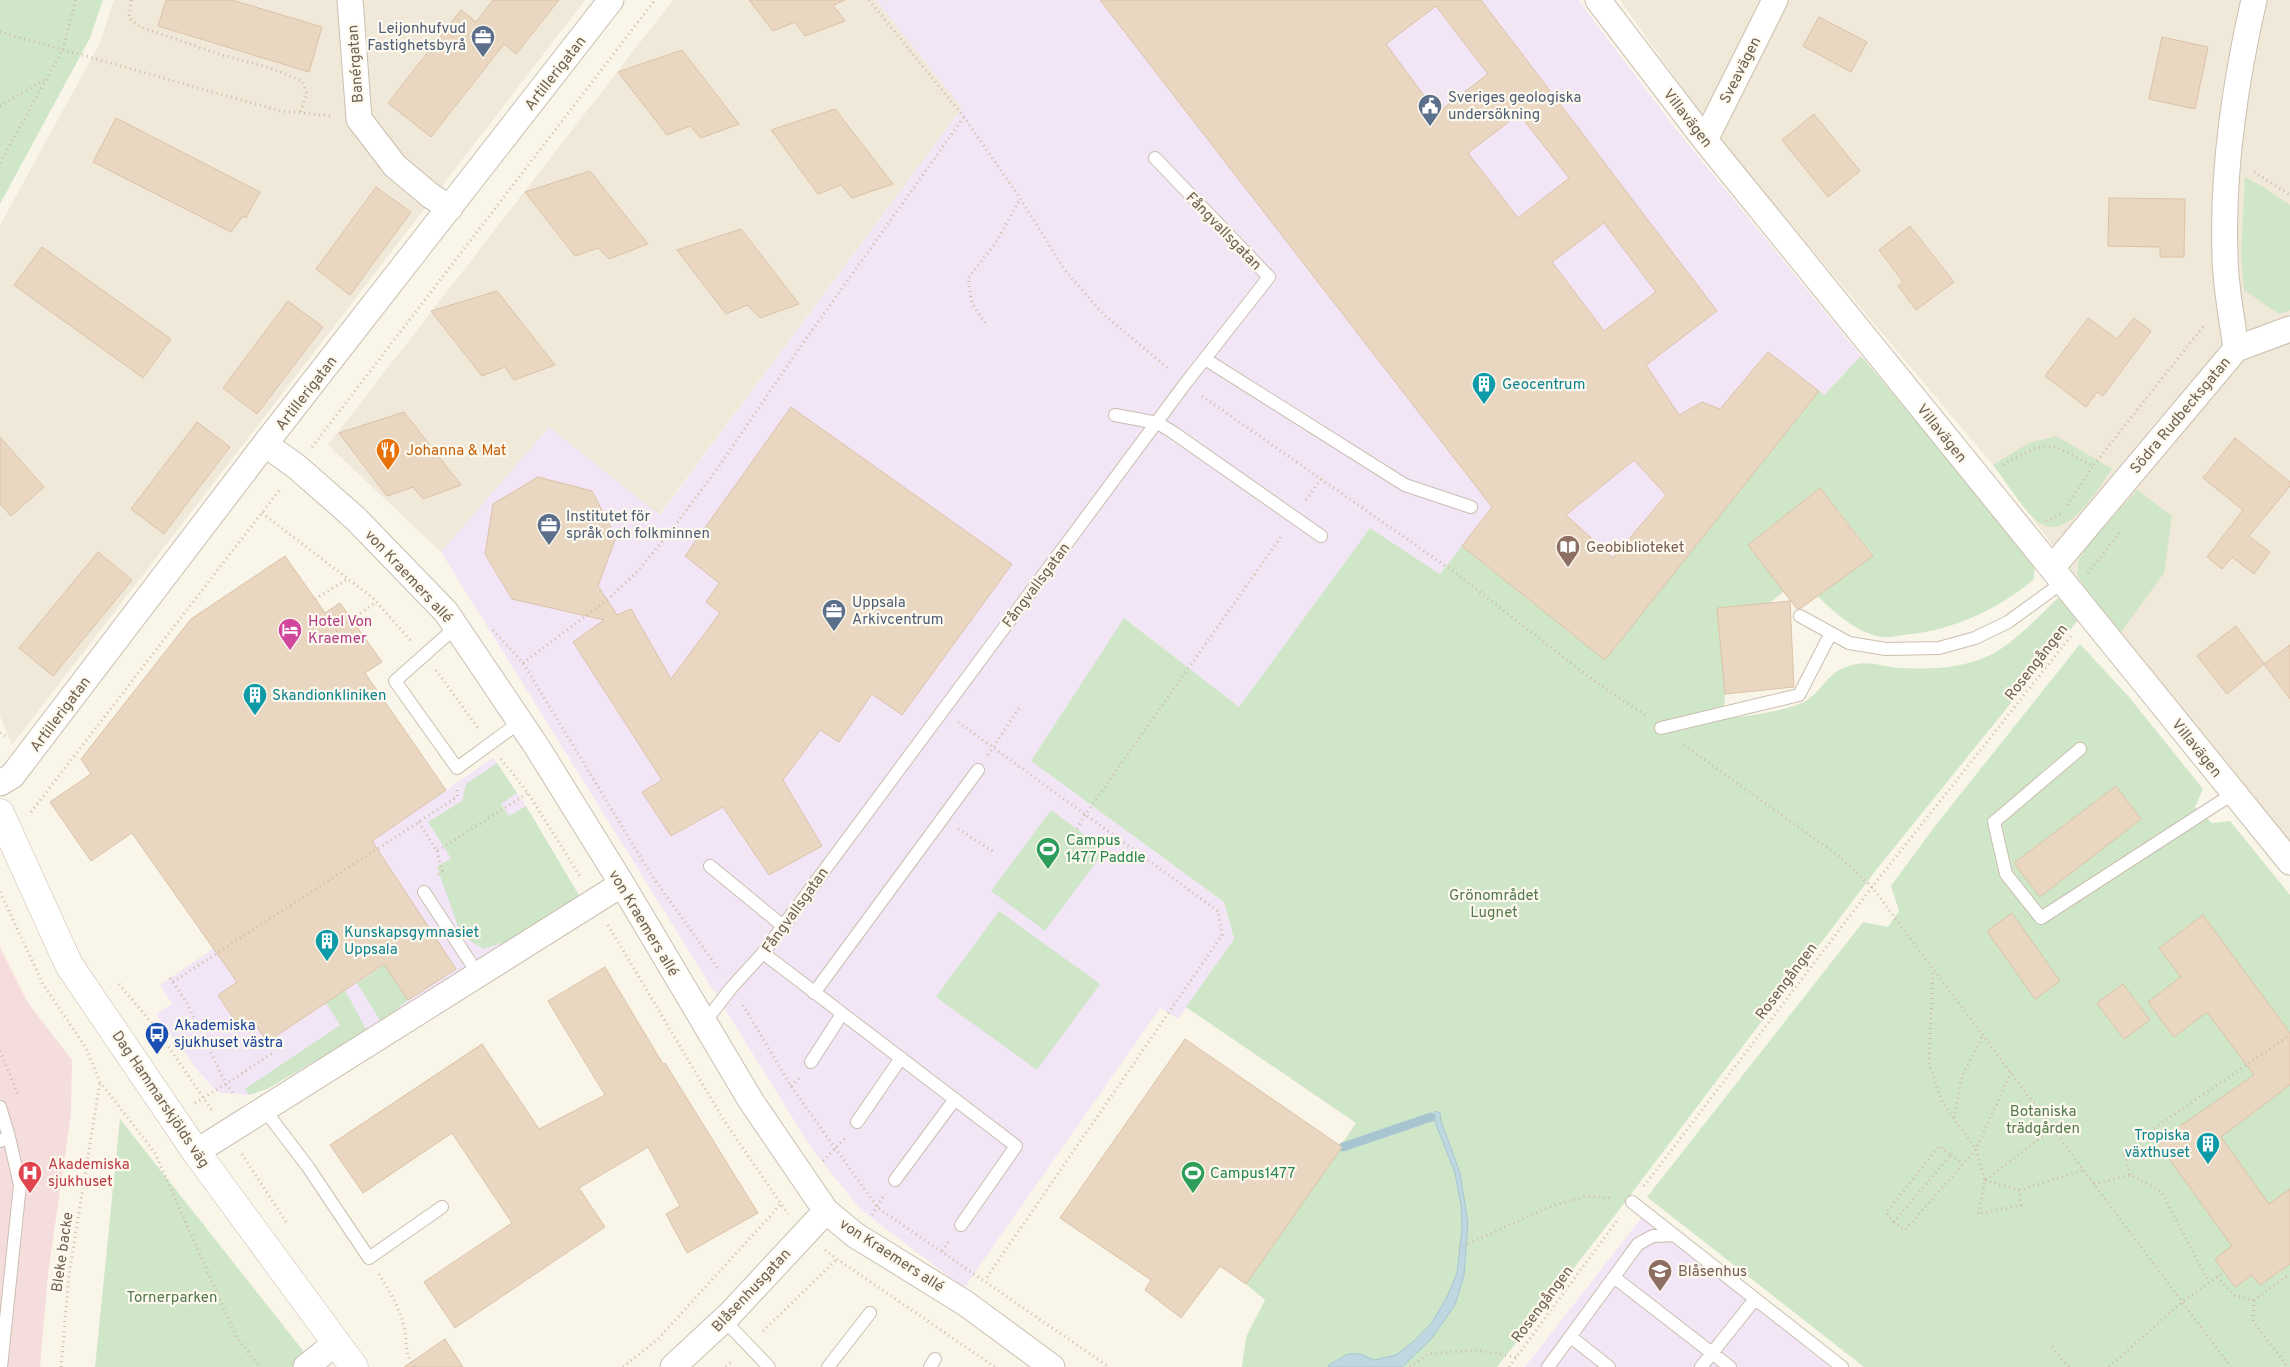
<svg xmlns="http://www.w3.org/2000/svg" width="2290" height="1367" viewBox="0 0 2290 1367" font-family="Overpass,sans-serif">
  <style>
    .residential { fill: #f0e8d8 }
    .education { fill: #f2e5f6 }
    .medical { fill: #f6dddd }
    .green { fill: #d0e6c9 }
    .water { fill: #bfd7e1; stroke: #a7c5d1 }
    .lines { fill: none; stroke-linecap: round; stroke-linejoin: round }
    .stream { stroke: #a7c5d1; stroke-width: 9 }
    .building { fill: #e9d7c2; stroke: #dcc2a6; fill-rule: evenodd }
    .service-casing { stroke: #cabfb0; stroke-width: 14 }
    .minor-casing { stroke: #cabfb0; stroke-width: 27 }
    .tertiary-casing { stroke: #cabfb0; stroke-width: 29 }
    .path { stroke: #d0bca7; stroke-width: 3; stroke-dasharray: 1 4; stroke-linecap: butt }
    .service { stroke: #fff; stroke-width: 12 }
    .minor { stroke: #fff; stroke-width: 25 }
    .tertiary { stroke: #fff; stroke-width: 28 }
    .labels { text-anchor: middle; stroke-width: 4.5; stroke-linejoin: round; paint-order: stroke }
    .service-label { font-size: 15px; fill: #4e5e75; stroke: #fdf9ee; text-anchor: start }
    .street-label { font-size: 15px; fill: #706050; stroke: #fdf9ee }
    .culture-label { font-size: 15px; fill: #0d838f; stroke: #fdf9ee; text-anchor: start }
    .food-label { font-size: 15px; fill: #c56008; stroke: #fdf9ee; text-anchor: start }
    .education-label { font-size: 15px; fill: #785e54; stroke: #fdf9ee; text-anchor: start }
    .hotel-label { font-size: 15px; fill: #b23c85; stroke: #fdf9ee; text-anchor: start }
    .leisure-label { font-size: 15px; fill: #27864d; stroke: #fdf9ee; text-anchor: start }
    .park-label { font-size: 15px; fill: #547a4c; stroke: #fdf9ee }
    .transit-label { font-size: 15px; fill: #164399; stroke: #fdf9ee; text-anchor: start }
    .health-label { font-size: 15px; fill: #be3a42; stroke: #fdf9ee; text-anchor: start }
  </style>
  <rect width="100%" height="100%" fill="#faf5e9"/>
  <!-- residential -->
  <path class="residential" d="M114,0h471l-573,745 -12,-29v-491l100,-182z
    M673,0h203l86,108 -303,407 -110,-88 -108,125 -113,-107z
    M1620,0h670v842l-205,-253 -92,-124 -279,-332z"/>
  <!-- education -->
  <path class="education" d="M876,0h702l97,128 186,228 -37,39 -5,-4 -214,269 -143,-114 -22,28 -70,-46 -131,180 -114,-90 -94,143 193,141 10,37 -56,80 -18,-11 -196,280 -104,-79 -48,-60 -371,-597 108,-125 111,88 302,-407z
    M493,758l33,48 54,91 -213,134 -100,58 -18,6 -32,-3 -21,-24 -40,-54 16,-10 -12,-19z
    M1642,1217l188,150h-305z"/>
  <!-- medical -->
  <path class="medical" d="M0,947l28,56 44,57 -1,54 -23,160 -8,93h-40z"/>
  <!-- green -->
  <path class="green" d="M0,0h103l-13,38 -90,166z
    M2245,177l20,11 25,17v105l-11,4 -35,-24 -3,-37z
    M1861,356l174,206 -1,17c-36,31 -83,52 -131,56 -7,1 -15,3 -22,2 -26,-5 -45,-24 -64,-41l56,-41 -53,-67 -36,103 -14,12 -53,5 8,86 -2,24c18,0 69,-8 84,-18 13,-8 21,-25 34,-31 27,-12 36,-2 63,-1 32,2 71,-1 98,-20 21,-14 39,-34 57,-51l19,23 -202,250 -257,340 -122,157h-255l4,-30 19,-37 -19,-16 110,-161 -170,-116 48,-68 -10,-37 -193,-141 93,-143 115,89 131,-179 70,46 22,-28 143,114 214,-269 5,4z
    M2056,436l56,33c-14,19 -47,78 -76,51 -15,-13 -30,-39 -43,-55l36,-22z
    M2137,490l35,26 -8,57 -43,59 -36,-43 -8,-15 2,-15 8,-13z
    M2080,644l49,53 74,92 -8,18 17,16 18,-2 60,74v472h-426l-217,-170 216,-275 25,5 11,-16 -8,-25 44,-60z
    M497,763l20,30 -16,11 8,12 17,-10 54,91 -71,44 -26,8 -17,-11 -9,-14 -20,-57 14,-9 -23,-36 34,-21 4,-17z
    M1051,810l54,40 -60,81 -54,-40z
    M999,911l101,73 -63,86 -101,-73z
    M433,932l8,15 -47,32 14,21 -27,22 -24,-39z
    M345,990l22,41 -100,58 -18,6 -4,-6 95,-64 -14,-22z
    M120,1119l196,248h-221z"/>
  <!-- water -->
  <path class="water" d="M1436,1111l4,2 1,8 19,52 8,50 -4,52 -9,30 -23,33 -30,29h-74l2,-3 18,-10h12l14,6 22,-5 18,-14 17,-17 16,-27 10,-24 5,-44 -1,-24 -6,-32 -21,-54 -3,-2z"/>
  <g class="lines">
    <!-- stream -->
    <path class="stream" d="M1343,1147l88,-30"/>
  </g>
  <!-- building -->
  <path class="building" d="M166,0h66l90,27 -13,45 -151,-46z
    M493,0h66l-43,54 -12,-10 -73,93 -43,-34 73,-93 15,12z
    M749,0h96l-12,5 12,16 -40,15 -10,-14 -22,9z
    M1100,0h381l236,311 -71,54 33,50 23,-13 18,7 48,-57 51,39 -214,269 -143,-114 30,-39zM1436,6l52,68 -51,39 -51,-69zM1519,114l50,64 -51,40 -50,-65zM1604,223l52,69 -52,39 -52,-69zM1634,460l32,35 -53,63 -47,-43z
    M1819,17l48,25 -16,30 -48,-26z
    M2162,37l46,10 -13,62 -46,-10z
    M682,50l57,74 -38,14 -11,-12 -23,9 -49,-63z
    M835,109l58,75 -41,14 -11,-13 -23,9 -47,-64z
    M1814,114l46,57 -32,26 -46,-57z
    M116,118l144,74 -14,26 -3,-2 -12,16 -138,-70z
    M590,171l58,73 -39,15 -11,-11 -23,8 -50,-64z
    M376,187l35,25 -61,83 -34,-26z
    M2109,198l76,1 -1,58h-24v-10l-52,-1z
    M1910,226l44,56 -38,28 -18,-24 5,-4 -24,-32z
    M741,229l58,75 -39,14 -13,-13 -21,9 -49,-64z
    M42,247l129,92 -28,39 -129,-93z
    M497,291l58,74 -41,15 -9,-13 -23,9 -51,-65z
    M288,301l35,26 -66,87 -34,-26z
    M2088,318l29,21 17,-21 17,13 -48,65 -6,-4 -11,15 -41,-31z
    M791,407l221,157 -110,151 -30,-21 -33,48 -19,-12 -37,50 39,66 -53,29 -46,-68 -52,29 -29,-44 20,-12 -89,-138 31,-22 -92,-21 -27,-45 8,-50 45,-27 54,14 24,46 -18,49 19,29 14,-6 40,70 49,-66 -14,-11 13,-19 -34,-27z
    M404,412l57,73 -38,14 -10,-12 -26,9 -48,-63z
    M197,422l33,25 -66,87 -33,-25z
    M0,437l44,50 -33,29 -11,-12z
    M2235,438l55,44v4l-41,50 21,16 -16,22 -22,-17 -10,12 -15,-12 36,-47 -40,-32z
    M1820,488l53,68 -72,52 -4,1 -49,-64z
    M98,552l34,28 -79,96 -34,-28z
    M285,556l40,57 15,-10 42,59 -17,11 81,117 -74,51 84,128 -48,31 -24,-36 -117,78 -16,-24 -12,9 -21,-32 19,-13 -105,-149 -41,28 -41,-59 41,-28 -10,-15 110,-140z
    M1790,601l4,86 -69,7 -8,-86z
    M2236,626l28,38 -37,30 -30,-38z
    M2290,645v54l-26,-35z
    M2116,786l25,33 -101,78 -26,-34z
    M2012,913l48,68 -25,18 -48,-68z
    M2203,915l87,118v52l-69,52 48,67 21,-15v75l-30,21 -8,-10 -17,12 -20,-28 17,-13 -75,-104 97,-67 -47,-63 -33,25 -26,-35 33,-25 -22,-29z
    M605,967l58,97 2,-1 93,150 -71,40 -21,-39 14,-8 -32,-59 -69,41 26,39 -150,101 -31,-46 88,-59 -60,-90 -89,60 -33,-48 152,-101 57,85 66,-34 -57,-94z
    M2123,984l27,36 -26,19 -27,-36z
    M1185,1039l157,108 -96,137 -26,-18 -39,52 -36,-28 6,-10 -91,-62z
    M445,1339l18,28h-59z"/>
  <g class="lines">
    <defs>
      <path id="service" d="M1205,359l200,126 66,22
        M1115,415l43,8 16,10 147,103
        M1800,616l49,27 37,6 53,-1 36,-10 33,-16 55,-40
        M456,627l-61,54 62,87 63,-46
        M1661,728l138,-33 32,-62
        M2080,749l-86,73 12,52 35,44 193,-125
        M710,866l73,60
        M424,892l54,82
        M763,953l253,193 -55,79
        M814,993l164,-223
        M704,1023l28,-36 31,-34 422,-569 84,-107 -114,-119
        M811,1062l31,-48
        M0,1107l9,30 -9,4
        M264,1109l44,58 61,91 73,-51
        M857,1122l44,-64
        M895,1180l60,-81
        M1632,1202l210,165
        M1615,1278l115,89
        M724,1320l45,47
        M1571,1337l38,30
        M1,1367l19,-182 -11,-48
        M828,1367l42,-54
        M930,1367l5,-8
        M1548,1367l90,-123 15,-8 21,-1
        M1701,1367l54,-68"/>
      <path id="minor" d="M350,0l9,119 36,47 36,30 19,12
        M1598,0l107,140 585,722
        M1705,140l70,-140
        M2236,349l54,-20
        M265,444l32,23 59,52 90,93 91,135 85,137 129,217 75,110 29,24 110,68 87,64
        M2052,568l184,-219c-4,-31 -11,-64 -11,-95 -3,-85 10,-171 29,-254
        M0,783l12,-7 253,-332 346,-444
        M196,1152l426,-268
        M306,1367l31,-25
        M673,1367l57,-53 96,-103"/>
      <path id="tertiary" d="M0,813l69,152 127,187 158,215"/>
    </defs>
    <!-- service casing -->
    <use href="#service" class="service-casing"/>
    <!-- minor casing -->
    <use href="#minor" class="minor-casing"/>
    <!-- tertiary casing -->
    <use href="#tertiary" class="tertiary-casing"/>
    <!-- path -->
    <path class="path" d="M131,0l-2,18 11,9 82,28 49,13 31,13 5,13 -7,19
      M869,0l95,117 56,81 44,71 39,45 67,56
      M0,32l281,79 52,5
      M0,106l46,-27
      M0,163l63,-114 13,-49
      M2254,172l36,23
      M985,323l-13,-20 -4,-25 27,-34 25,-45
      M1202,396l255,178 133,104 55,37
      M312,447l343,-447
      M2003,465c47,-27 44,-23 90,1l112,-142
      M1306,500l15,-21
      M2067,505l26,-39
      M262,513l111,85 38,43
      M2046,521l15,-7
      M2088,573l34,-43
      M315,599l33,-20
      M493,630l30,33 129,213 68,95
      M336,631l40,-29
      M523,663l84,-63 29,-27 34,-41 50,-67 76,-112 168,-236
      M436,670l42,58
      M958,722l260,189 4,24 -237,345
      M0,733l8,4
      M1684,745l156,112 32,30 359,480
      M988,755l33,-50
      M501,759l27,34 53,85
      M31,812l250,-324
      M419,822l18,29 91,-58
      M958,829l36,23
      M1077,829l8,-14 198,-281
      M437,851l5,20 -5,5
      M0,892l43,92 43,64 14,34 55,71 81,183 24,31
      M608,925l117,197 63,92
      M170,978l16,23 40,83 9,12
      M173,982l284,-185v-11
      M119,984l36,43 58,85
      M743,1005l48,81 87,122 231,159
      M0,1051l18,43
      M791,1086l8,-8
      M195,1103l31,-19 48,-32
      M1954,1118l8,-42 21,-41
      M242,1154l44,68
      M1951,1155l12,9
      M823,1161l23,-24
      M2130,1175l-5,-20 28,-26 137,-94
      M1985,1180l34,10 2,15 -43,9 7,-34 -9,-31 35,-77
      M1986,1180l67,-52
      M2094,1184l36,-9 31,16 48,91
      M1644,1186l228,-299 199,-251
      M2019,1190l65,-20
      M872,1215l11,-18
      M1894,1222l-8,-9 53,-67 12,9 -57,67 11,8 71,-81 -34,-47 -13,-38 4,-95
      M1459,1248l90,-41 37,-11 26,2
      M825,1250l12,9 158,108
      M942,1251l7,-10
      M379,1274c10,17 21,33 25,53 4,17 -1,25 11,40
      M2217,1277l18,19 19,4 36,-26
      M2254,1300l-1,21 35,46
      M763,1331l74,-72
      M2052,1347l17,20
      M61,1367l8,-92 31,-193
      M623,1367l35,-28 124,-136
      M726,1367l7,-7
      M1410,1367l18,-13 48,-4 40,7
      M1509,1367l110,-149
      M2109,1367l73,-65 42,-30"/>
    <!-- service -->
    <use href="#service" class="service"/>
    <!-- minor -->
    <use href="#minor" class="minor"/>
    <!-- tertiary -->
    <use href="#tertiary" class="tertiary"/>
  </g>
  <!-- icons -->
  <defs>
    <symbol id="office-pin" viewBox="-11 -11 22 30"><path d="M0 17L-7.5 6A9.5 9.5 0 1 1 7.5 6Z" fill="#5c6f8a" stroke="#fdf9ee"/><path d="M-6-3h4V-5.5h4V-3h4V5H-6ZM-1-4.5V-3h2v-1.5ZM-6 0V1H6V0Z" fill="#fff"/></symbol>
    <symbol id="civic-pin" viewBox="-11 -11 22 30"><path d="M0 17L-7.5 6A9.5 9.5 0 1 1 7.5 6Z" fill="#5c6f8a" stroke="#fdf9ee"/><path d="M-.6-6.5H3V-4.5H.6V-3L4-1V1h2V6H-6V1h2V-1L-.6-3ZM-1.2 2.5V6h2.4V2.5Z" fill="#fff"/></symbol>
    <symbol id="building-pin" viewBox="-11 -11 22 30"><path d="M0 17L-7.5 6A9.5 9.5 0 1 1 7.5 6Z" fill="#0f9aa8" stroke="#fdf9ee"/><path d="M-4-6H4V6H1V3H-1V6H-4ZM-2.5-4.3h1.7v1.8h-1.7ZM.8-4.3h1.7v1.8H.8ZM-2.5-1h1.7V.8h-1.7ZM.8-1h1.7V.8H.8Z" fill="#fff"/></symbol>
    <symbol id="restaurant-pin" viewBox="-11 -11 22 30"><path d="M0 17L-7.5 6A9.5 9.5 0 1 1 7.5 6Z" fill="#e8710a" stroke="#fdf9ee"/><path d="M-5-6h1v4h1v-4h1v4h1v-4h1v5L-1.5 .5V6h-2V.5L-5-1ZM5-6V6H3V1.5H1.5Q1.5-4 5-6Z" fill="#fff"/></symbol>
    <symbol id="library-pin" viewBox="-11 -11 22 30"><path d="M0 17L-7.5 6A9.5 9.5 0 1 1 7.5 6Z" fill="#8d6e63" stroke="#fdf9ee"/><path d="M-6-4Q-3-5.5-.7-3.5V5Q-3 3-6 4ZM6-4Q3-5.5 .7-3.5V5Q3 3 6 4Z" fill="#fff"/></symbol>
    <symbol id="hotel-pin" viewBox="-11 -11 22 30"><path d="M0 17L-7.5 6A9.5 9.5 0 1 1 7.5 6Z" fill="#d1479c" stroke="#fdf9ee"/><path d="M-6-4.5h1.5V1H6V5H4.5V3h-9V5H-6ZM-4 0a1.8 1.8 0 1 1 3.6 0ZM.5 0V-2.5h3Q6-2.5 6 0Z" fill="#fff"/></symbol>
    <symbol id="stadium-pin" viewBox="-11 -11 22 30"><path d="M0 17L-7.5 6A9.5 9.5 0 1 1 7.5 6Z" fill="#2e9e5b" stroke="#fdf9ee"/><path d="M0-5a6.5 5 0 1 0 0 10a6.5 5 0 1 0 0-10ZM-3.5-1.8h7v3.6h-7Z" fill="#fff"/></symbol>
    <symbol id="bus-pin" viewBox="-11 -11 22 30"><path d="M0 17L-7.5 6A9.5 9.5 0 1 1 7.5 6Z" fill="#1a4fb4" stroke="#fdf9ee"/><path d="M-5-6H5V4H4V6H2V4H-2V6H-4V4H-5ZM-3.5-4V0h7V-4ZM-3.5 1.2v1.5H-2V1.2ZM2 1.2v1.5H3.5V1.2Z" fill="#fff"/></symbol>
    <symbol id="hospital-pin" viewBox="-11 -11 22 30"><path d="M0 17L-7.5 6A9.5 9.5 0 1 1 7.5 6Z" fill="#e0444e" stroke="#fdf9ee"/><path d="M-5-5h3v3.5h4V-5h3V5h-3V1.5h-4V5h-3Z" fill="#fff"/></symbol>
    <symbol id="university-pin" viewBox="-11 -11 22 30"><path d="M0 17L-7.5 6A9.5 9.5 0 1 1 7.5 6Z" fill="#8d6e63" stroke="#fdf9ee"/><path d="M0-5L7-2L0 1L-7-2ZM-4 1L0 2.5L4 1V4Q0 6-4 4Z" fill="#fff"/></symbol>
  </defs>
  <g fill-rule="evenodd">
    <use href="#office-pin" x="469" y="23" width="28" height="38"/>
    <use href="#civic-pin" x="1416" y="92" width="28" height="38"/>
    <use href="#building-pin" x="1470" y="370" width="28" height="38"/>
    <use href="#restaurant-pin" x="374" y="436" width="28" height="38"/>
    <use href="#office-pin" x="535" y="511" width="28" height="38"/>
    <use href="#library-pin" x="1554" y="533" width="28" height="38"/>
    <use href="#office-pin" x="820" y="597" width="28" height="38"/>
    <use href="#hotel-pin" x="276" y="616" width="28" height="38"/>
    <use href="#building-pin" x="241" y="681" width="28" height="38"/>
    <use href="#stadium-pin" x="1034" y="835" width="28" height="38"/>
    <use href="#building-pin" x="313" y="927" width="28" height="38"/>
    <use href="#bus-pin" x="143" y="1020" width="28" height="38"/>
    <use href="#building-pin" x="2194" y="1130" width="28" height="38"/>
    <use href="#hospital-pin" x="16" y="1159" width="28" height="38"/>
    <use href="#stadium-pin" x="1179" y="1159" width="28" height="38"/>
    <use href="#university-pin" x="1646" y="1257" width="28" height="38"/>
  </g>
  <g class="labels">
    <!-- service labels -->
    <g class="service-label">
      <text x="466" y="33" text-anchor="end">Leijonhufvud<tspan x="466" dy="17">Fastighetsbyrå</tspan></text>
      <text x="1448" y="102">Sveriges geologiska<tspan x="1448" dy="17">undersökning</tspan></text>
      <text x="566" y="521">Institutet för<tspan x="566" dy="17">språk och folkminnen</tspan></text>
      <text x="852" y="607">Uppsala<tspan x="852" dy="17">Arkivcentrum</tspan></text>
    </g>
    <!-- street labels -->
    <g class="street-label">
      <text transform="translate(355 64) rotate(-94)" y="5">Banérgatan</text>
      <text transform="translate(1740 70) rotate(-63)" y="5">Sveavägen</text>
      <text transform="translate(555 73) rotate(-52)" y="5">Artillerigatan</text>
      <text transform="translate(1688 118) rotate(52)" y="5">Villavägen</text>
      <text transform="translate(1224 231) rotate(46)" y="5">Fångvallsgatan</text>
      <text transform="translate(306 393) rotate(-52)" y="5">Artillerigatan</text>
      <text transform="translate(2180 415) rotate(-50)" y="5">Södra Rudbecksgatan</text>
      <text transform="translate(1942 433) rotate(51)" y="5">Villavägen</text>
      <text transform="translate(409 576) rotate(47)" y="5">von Kraemers allé</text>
      <text transform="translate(1036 585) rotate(-53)" y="5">Fångvallsgatan</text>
      <text transform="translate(2036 662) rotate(-52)" y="5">Rosengången</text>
      <text transform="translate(60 714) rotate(-53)" y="5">Artillerigatan</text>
      <text transform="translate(2197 748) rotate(51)" y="5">Villavägen</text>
      <text transform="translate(795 910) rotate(-54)" y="5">Fångvallsgatan</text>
      <text transform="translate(644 923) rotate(59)" y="5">von Kraemers allé</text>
      <text transform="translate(1786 981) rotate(-53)" y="5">Rosengången</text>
      <text transform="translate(161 1099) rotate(56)" y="5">Dag Hammarskjölds väg</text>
      <text transform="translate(62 1252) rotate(-82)" y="5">Bleke backe</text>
      <text transform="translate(892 1255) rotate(33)" y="5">von Kraemers allé</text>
      <text transform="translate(751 1290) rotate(-47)" y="5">Blåsenhusgatan</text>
      <text transform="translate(1542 1304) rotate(-53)" y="5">Rosengången</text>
    </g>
    <!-- culture labels -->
    <g class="culture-label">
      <text x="1502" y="389">Geocentrum</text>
      <text x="272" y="700">Skandionkliniken</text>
      <text x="344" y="937">Kunskapsgymnasiet<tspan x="344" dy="17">Uppsala</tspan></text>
      <text x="2190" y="1140" text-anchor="end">Tropiska<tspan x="2190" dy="17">växthuset</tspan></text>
    </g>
    <!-- food labels -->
    <g class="food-label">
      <text x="406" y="455">Johanna &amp; Mat</text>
    </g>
    <!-- education labels -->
    <g class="education-label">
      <text x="1586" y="552">Geobiblioteket</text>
      <text x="1678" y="1276">Blåsenhus</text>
    </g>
    <!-- hotel labels -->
    <g class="hotel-label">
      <text x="308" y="626">Hotel Von<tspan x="308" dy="17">Kraemer</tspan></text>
    </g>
    <!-- leisure labels -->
    <g class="leisure-label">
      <text x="1066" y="845">Campus<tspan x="1066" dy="17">1477 Paddle</tspan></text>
      <text x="1210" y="1178">Campus1477</text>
    </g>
    <!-- park labels -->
    <g class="park-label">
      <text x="1494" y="900">Grönområdet<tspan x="1494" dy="17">Lugnet</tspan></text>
      <text x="2043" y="1116">Botaniska<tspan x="2043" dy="17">trädgården</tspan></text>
      <text x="172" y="1302">Tornerparken</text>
    </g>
    <!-- transit labels -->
    <g class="transit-label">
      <text x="174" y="1030">Akademiska<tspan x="174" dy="17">sjukhuset västra</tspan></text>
    </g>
    <!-- health labels -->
    <g class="health-label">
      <text x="48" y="1169">Akademiska<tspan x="48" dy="17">sjukhuset</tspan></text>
    </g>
  </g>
</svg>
